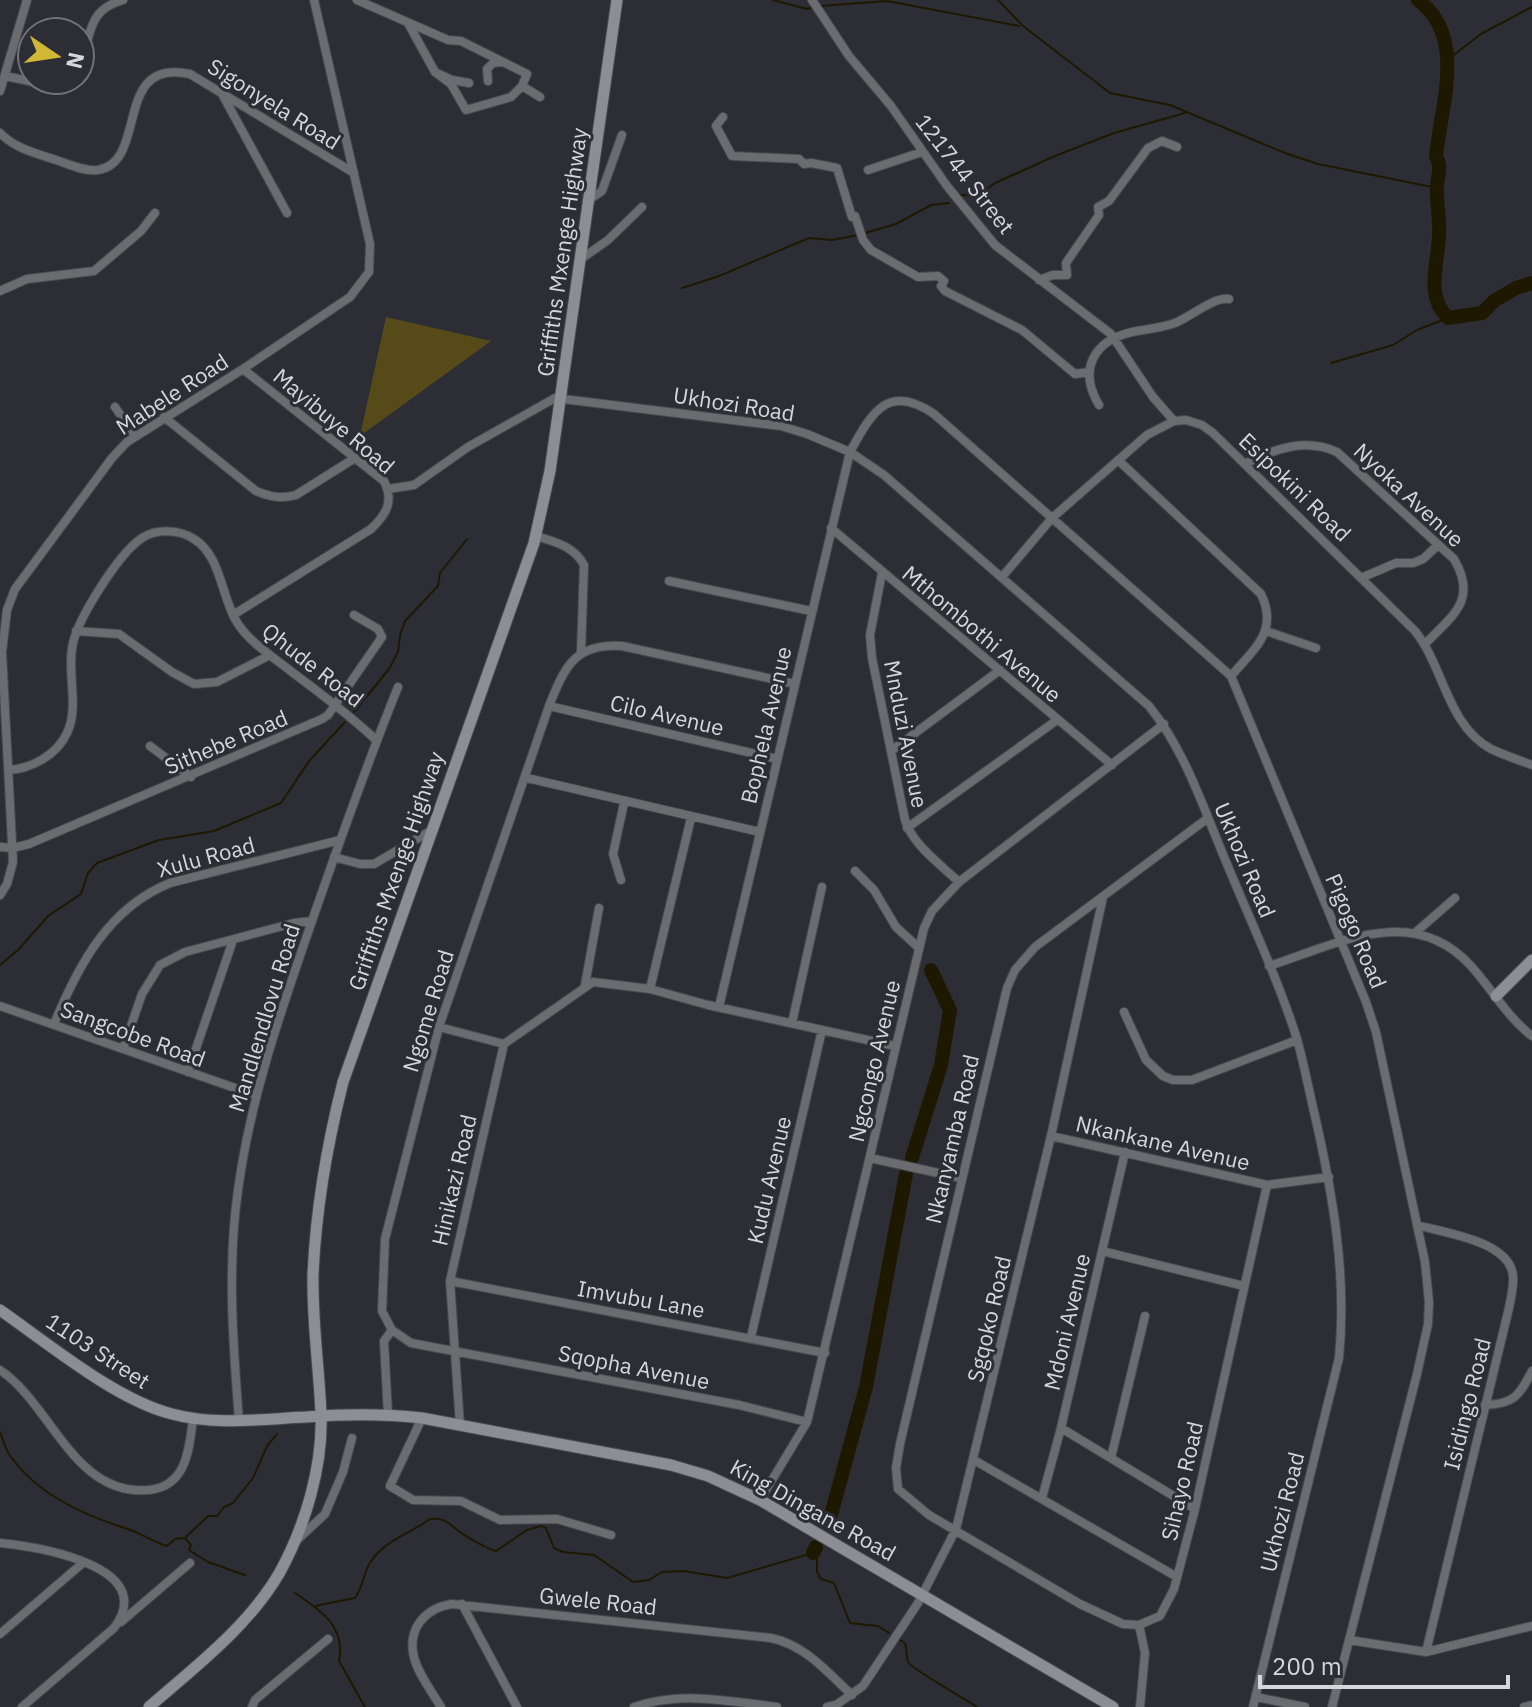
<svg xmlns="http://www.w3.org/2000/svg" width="1532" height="1707" viewBox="0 0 1532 1707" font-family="'IBM Plex Sans',sans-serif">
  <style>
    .green { fill: #564b18 }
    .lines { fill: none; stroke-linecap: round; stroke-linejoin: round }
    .stream { stroke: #1f1800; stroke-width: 2 }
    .river { stroke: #1f1800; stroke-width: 14 }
    .street-casing { stroke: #484950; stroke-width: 10 }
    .secondary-casing { stroke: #484950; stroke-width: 13 }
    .street { stroke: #6b6c70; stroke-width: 8 }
    .secondary { stroke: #8d8e94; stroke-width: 11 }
    .labels { text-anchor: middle; stroke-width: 6; stroke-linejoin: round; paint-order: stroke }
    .street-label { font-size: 22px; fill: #d6d7db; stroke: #2d2e35 }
  </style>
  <rect width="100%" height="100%" fill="#2d2e35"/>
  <!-- green -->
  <path class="green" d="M386,317l105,24 -131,95z"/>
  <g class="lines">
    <!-- stream -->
    <path class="stream" d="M773,0l34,9 7,-2
      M998,0l25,26 87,67 60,12 115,48 33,11 119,24
      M820,6l67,-5 132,25
      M1447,60l34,-26 51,-27
      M961,195l16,1 18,-13 60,-27 59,-23 71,-20
      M865,233l31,-9 35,-19 18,-2
      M682,288l37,-12 90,-38 23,2 27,-5
      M1331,363l62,-18 24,-15 31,-12
      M354,712l35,-43 9,-17 2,-17 5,-14 33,-35 2,-13 27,-34
      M0,965l19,-16 29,-33 33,-22 7,-21 9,-10 62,-23 55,-9 67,-28 28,-42 36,-39
      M0,1432c3,7 5,16 9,22 27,40 74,61 119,75 13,4 25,13 39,17l8,-7 10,-1 6,7 -2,5 19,12 37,13
      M186,1537l22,-21h9l7,-9 9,-4 20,-25 14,-32 10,-12
      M295,1593c25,17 51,33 44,68l26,46
      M315,1606l40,-8c8,-11 8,-24 15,-35 14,-23 40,-29 60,-44 15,-2 19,5 30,13 8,6 26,16 36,19l31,-21 14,-4 5,2 8,20 9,4 31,3 39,27 16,-2 13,-8 22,-1 43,7 86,-25 4,3v16l4,7 13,4 16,40 28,3 11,7
      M898,1639l7,4c2,6 1,13 3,19 2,6 59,38 69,45"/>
    <!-- river -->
    <path class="river" d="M1418,0c49,36 23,105 18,156 6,11 2,17 1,30 -1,16 3,33 2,50 -1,28 -14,60 9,82l34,-5 12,-12 22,-13 16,-5
      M912,1158l29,-93 9,-55 -19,-40
      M829,1522l37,-135 40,-213
      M813,1553l3,-6"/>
    <defs>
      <path id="street" d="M357,0l91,40 13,1 66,33 -5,12 18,11
        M812,0l37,56 42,50 56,80 48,59 116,89 42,63 21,24
        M408,23l27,49
        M80,64c12,-30 7,-54 43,-64
        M5,76l34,7 24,-3
        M488,81l-1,-12 6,-6 9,-1
        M469,83l-17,-3 -17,-8 16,12 15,26 45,-13 11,-11
        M0,91l27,-91
        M221,92l66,121
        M723,117l-7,9 16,30 67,3 5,5 7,-1 26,5 15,49 3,-1 8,24 8,10 47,27 20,-1 6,5 -3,5 4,5 77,39 53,44 14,-2
        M0,133c16,16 35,20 56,27 12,4 29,12 42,10 51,-8 14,-113 92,-96l164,99
        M868,170l54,-18
        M589,200l13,-9 20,-56
        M581,259l27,-19 34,-33
        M1039,280l14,-5h14l-1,-12 33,-48 -1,-8 11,-6 39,-53 14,-7 15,6
        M0,291l27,-12 67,-8 47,-40 14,-18
        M1099,405c-21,-35 -6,-64 33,-73 15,-3 29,-4 43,-9 17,-7 38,-26 54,-24
        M115,407l19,28
        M164,417l92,74c14,6 25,8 40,4l59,-37
        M1118,460l143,134c18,37 -7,55 -30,82
        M1245,464c30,-16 61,-26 92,-12l117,107c24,41 -1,56 -29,85
        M388,489l26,-4 54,-38 87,-49 226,28 26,8 43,18 34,23 265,231c37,46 55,104 78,158 24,58 51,115 70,175 7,25 12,52 18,77 18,79 32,160 24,242l-86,349
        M831,528l281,237
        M536,536c19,6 38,10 48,29l-3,87
        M882,573l-12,62 2,23 33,162c7,24 36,45 54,62
        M1002,577l50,-59 95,-83 27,-14 12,-1 16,5 11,8 202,198c29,36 32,94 76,118 13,6 27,11 41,16
        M1361,578l35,-15h17l10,-4 15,-14
        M669,581l142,30
        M233,615l138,-86c16,-15 23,-28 13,-48l-141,-112
        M76,631l43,3 53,38 22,12 23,-2 53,-27
        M1266,631l50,17
        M795,684l-173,-38c-47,-3 -57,20 -73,60l-110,321 -54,212 -3,72 10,19 19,13 328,62 68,17
        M549,706l228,53
        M150,746l41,31
        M891,751l109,-81
        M8,770c23,-1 49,-15 59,-37 13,-27 -1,-61 6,-90 6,-26 46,-90 69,-105 14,-9 37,-9 52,1 26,16 27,54 41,80 12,22 37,37 57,53 29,22 58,43 85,69
        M527,778l233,54
        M1208,818l-173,129 -20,23 -8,18 -107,456 -4,24 2,21 31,26 151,89 43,20 16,1 21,-9 14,-27 21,-80 72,-324 62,-8
        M907,828l150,-108
        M0,847l13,1 16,-4 293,-125 6,-4 54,-78 -4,-8 -24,-14
        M334,857l26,7h14l58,-34
        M855,871l19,19 22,37 23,21
        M621,880l-8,-26 11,-51
        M0,895l7,-11 6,-22 -11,-210 5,-42 8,-21 97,-131 15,-16 116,-73 107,-72 19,-25 1,-28 -56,-244
        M1416,932l39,-34
        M1269,966c68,-22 144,-64 202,0 20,22 37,52 61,70
        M585,985l14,-77
        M650,989l41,-171
        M0,1006l255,89
        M719,1007l131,-555c21,-38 37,-70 84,-38l297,262 135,326 10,30 49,230 4,40 -1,22 -11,50 -85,333
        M1124,1012l22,48 17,16 10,4h19l105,-40
        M792,1023l30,-136
        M54,1024c24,-58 54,-116 116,-141l170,-43
        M439,1027l65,17
        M123,1049l19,-55 18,-29 25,-13 109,-29 18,-2
        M188,1072l45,-132
        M1051,1136l216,49
        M870,1158l91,20
        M1417,1225c28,8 93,16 96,51 1,10 -2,21 -4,32l-83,344
        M1102,1251l142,35
        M450,1281l375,72
        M751,1337l71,-307
        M0,1370c52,35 74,127 149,120 38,-4 40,-41 44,-71
        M1485,1405c29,-1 34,-9 47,-34
        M388,1415l-4,-74 8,-11
        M422,1418l-32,68 23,14 48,1 39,19 57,-1 54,16
        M239,1421c-6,-77 -12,-154 -1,-231 13,-95 43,-179 74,-269 27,-78 55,-157 86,-234
        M460,1425l-10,-144 54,-237 89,-62 57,7 58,16 187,41
        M1061,1428l134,81
        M1111,1458l34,-142
        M974,1460l203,117
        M1042,1498l19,-70 64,-276
        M760,1500l47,-78 117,-494 8,-17 27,-29 205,-158
        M296,1541l29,-27 18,-42 9,-34
        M0,1543c38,4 160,23 114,85l-92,79
        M462,1604l55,103
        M121,1622l69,-59
        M1139,1625l6,28 -5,54
        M0,1634l84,-72
        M1349,1640l77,12 106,-26
        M1256,1697l49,10
        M252,1707l3,-7 73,-61
        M441,1707c-9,-15 -23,-33 -27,-50 -7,-28 11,-49 38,-53l319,34c34,7 56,34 81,57
        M634,1707c48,-16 94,-6 143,0
        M827,1707l9,-2 27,-19 55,-83 38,-74 95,-393 52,-239
        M1524,1707l8,-2"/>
      <path id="secondary" d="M1496,996l36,-36
        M0,1310c49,34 116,90 172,104 44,12 90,5 134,3 39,-3 78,-3 116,1l249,47 37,11 52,24 353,207
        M149,1707c46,-40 100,-81 131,-135 25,-46 43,-105 41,-158 -2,-47 -9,-93 -8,-140 3,-66 14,-129 30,-192l191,-539 16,-72 67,-471"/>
    </defs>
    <!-- street casing -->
    <use href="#street" class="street-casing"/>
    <!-- secondary casing -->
    <use href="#secondary" class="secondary-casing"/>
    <!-- street -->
    <use href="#street" class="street"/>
    <!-- secondary -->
    <use href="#secondary" class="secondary"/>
  </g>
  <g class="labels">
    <!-- street labels -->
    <g class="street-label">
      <text transform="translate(274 104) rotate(32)" y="8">Sigonyela Road</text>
      <text transform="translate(965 174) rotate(52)" y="8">121744 Street</text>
      <text transform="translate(562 252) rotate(-82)" y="8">Griffiths Mxenge Highway</text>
      <text transform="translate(172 394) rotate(-33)" y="8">Mabele Road</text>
      <text transform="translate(734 404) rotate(9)" y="8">Ukhozi Road</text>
      <text transform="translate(334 421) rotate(40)" y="8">Mayibuye Road</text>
      <text transform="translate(1295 487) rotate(44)" y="8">Esipokini Road</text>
      <text transform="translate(1409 495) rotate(43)" y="8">Nyoka Avenue</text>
      <text transform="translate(982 634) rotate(40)" y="8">Mthombothi Avenue</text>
      <text transform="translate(313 665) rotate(38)" y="8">Qhude Road</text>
      <text transform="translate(667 715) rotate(13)" y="8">Cilo Avenue</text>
      <text transform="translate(766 725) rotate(-77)" y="8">Bophela Avenue</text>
      <text transform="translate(906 734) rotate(79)" y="8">Mnduzi Avenue</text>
      <text transform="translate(226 742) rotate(-23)" y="8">Sithebe Road</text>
      <text transform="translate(206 857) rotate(-15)" y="8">Xulu Road</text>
      <text transform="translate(1245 860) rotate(67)" y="8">Ukhozi Road</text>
      <text transform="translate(396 871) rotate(-71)" y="8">Griffiths Mxenge Highway</text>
      <text transform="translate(1356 931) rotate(67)" y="8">Pigogo Road</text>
      <text transform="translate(428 1011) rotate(-73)" y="8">Ngome Road</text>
      <text transform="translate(264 1018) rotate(-73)" y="8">Mandlendlovu Road</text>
      <text transform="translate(133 1034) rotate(20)" y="8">Sangcobe Road</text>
      <text transform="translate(874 1061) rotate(-77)" y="8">Ngcongo Avenue</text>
      <text transform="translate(952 1139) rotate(-77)" y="8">Nkanyamba Road</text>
      <text transform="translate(1163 1143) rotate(13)" y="8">Nkankane Avenue</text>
      <text transform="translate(454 1180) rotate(-77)" y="8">Hinikazi Road</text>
      <text transform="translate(769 1180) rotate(-77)" y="8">Kudu Avenue</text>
      <text transform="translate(641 1299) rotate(10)" y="8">Imvubu Lane</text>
      <text transform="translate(989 1319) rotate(-77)" y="8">Sgqoko Road</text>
      <text transform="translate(1067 1322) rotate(-77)" y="8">Mdoni Avenue</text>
      <text transform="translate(98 1351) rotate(33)" y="8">1103 Street</text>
      <text transform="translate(634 1367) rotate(11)" y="8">Sqopha Avenue</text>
      <text transform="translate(1467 1404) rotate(-76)" y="8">Isidingo Road</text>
      <text transform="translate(1182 1481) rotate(-77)" y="8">Sihayo Road</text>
      <text transform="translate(813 1510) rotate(29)" y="8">King Dingane Road</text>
      <text transform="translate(1282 1512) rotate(-76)" y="8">Ukhozi Road</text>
      <text transform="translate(598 1601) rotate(6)" y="8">Gwele Road</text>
    </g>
  </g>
  <!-- north arrow -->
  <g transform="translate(56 56) rotate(103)"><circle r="38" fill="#2d2e35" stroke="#717277" stroke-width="2"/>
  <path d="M0-6L14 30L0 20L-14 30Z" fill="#d1b736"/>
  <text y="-12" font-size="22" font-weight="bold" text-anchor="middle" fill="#d6d7db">N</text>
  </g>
  <!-- scale -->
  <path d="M1260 1675v12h248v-12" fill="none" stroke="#d6d7db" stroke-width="4"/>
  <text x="1272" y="1675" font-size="24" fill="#d6d7db" stroke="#2d2e35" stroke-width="6" paint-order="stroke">200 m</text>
</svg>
